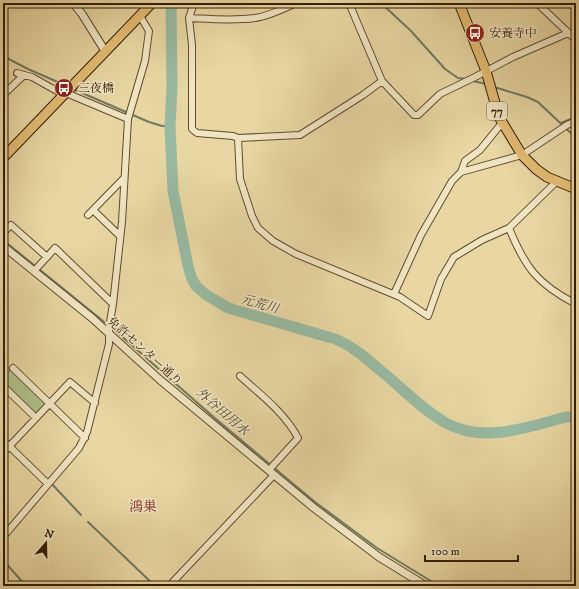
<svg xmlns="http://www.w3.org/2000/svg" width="579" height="589" viewBox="0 0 579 589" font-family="'IM FELL DW Pica','Noto Serif JP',serif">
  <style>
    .green { fill: #afbf8a; stroke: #706e48 }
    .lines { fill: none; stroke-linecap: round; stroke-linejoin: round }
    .stream { stroke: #6f7b63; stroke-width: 2 }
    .river { stroke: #98baa2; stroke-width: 11 }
    .minor-casing { stroke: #604c2c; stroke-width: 8 }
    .tertiary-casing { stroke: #604c2c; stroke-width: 9 }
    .primary-casing { stroke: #321d05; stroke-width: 11 }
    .minor { stroke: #f0e5c3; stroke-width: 6 }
    .tertiary { stroke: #f0e5c3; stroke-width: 7 }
    .primary { stroke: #e4bc72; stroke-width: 9 }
    .labels { text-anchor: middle; stroke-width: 3; stroke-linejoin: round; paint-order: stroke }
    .shield { fill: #f0e5c3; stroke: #6b593e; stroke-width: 1 }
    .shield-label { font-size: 11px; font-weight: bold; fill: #321d05 }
    .poi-label { font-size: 12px; fill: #321d05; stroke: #f0e5c3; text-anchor: start }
    .street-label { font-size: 12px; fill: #321d05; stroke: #f0e5c3 }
    .water-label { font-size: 13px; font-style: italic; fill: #514c34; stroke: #f0e5c3 }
    .quarter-label { font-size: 14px; fill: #7a1f14; stroke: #f0e5c3 }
  </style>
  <rect width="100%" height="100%" fill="#e8d7a3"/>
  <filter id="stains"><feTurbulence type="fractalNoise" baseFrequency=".005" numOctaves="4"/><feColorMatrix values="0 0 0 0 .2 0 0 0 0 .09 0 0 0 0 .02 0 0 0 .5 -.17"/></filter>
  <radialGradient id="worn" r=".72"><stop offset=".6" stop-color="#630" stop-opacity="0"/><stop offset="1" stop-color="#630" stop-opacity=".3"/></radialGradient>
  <!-- green -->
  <path class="green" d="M13,367l37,37 -14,14 -33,-32v-9z"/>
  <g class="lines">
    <!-- stream -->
    <path class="stream" d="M381,3l30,28 34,38 13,9 9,1
      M3,56l25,13 39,17
      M473,81l13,3
      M494,87l33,10 11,5 38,36
      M73,89l76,33 13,4h8
      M561,123l15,-6
      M3,240l105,85
      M111,327l106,93 98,82 62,46 62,38
      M50,482l31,33
      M88,522l67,64
      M3,560l23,26"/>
    <!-- river -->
    <path class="river" d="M171,3l1,85 -2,38 3,65 15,75 4,13 4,7 9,8 23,14 107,31c20,8 35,23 51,36 19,16 38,36 60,48 38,21 81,4 120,-6h10"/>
    <defs>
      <path id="minor" d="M194,3l-5,15 3,27v84l5,4 36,3 5,2 62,-3 63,-40 19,-14
        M349,3l33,78 32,34h4l22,-21 35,-17 38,-20 55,-24
        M537,3l39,37
        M189,18c22,1 44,3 66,0 14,-2 28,-9 41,-15
        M17,73l15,4 32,18
        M66,93l62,26
        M3,95l21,-20
        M238,138l2,41 12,37 6,12 15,13 23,13 104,43 28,19 13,-37 13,-22 28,-17 27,-12 47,-46
        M461,172l4,-11 15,-11 22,-27
        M93,210l27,26
        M88,215l36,-37
        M509,228c16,39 28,56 67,76
        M3,231h2l6,-6 36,32 8,-9 58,56
        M34,271l13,-14
        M394,294l27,-59 31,-54 9,-9 61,-17 45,-30 9,-4
        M13,368l72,70
        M240,376c21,19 45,37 58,62l-29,32
        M3,386l33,32
        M3,440l45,44
        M3,453l67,-71 25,21
        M3,537l76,-89 8,-16 22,-88v-16l4,-24 9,-82 6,-103 17,-58 4,-30 -9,-15
        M169,586l105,-111"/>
      <path id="tertiary" d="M73,3l9,11 23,37
        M3,246l89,72 67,61 155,129 65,49 47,29"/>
      <path id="primary" d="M459,3l27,68 13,46 23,38 14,14 11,8 29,12
        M3,158l149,-155"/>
    </defs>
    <!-- minor casing -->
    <use href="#minor" class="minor-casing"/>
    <!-- tertiary casing -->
    <use href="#tertiary" class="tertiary-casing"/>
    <!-- primary casing -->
    <use href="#primary" class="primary-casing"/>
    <!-- minor -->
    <use href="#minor" class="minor"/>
    <!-- tertiary -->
    <use href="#tertiary" class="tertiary"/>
    <!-- primary -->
    <use href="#primary" class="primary"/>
  </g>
  <!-- icons -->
  <defs>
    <symbol id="bus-disc" viewBox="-11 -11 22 22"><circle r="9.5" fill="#8f2418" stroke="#f0e5c3"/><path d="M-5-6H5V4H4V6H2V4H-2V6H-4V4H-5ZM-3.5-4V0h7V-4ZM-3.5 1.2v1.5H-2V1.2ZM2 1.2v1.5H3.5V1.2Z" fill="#fff"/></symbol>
  </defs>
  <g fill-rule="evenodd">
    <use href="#bus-disc" x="464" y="22" width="22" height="22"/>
    <use href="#bus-disc" x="53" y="77" width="22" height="22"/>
  </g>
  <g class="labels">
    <!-- shield labels -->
    <rect class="shield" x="487" y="102" width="20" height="18" rx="3"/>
    <g class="shield-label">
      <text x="497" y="115">77</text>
    </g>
    <!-- poi labels -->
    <g class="poi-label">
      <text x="489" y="37">安養寺中</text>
      <text x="78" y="92">三夜橋</text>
    </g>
    <!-- street labels -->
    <g class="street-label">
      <text transform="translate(145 351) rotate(42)" y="4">免許センター通り</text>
    </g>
    <!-- water labels -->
    <g class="water-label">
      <text transform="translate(260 303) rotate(16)" y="5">元荒川</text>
      <text transform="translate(223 411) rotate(41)" y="5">外谷田用水</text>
    </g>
    <!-- quarter labels -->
    <g class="quarter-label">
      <text x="143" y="511">鴻巣</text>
    </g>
  </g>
  <!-- margin -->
  <rect width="579" height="589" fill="none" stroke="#e8d7a3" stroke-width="16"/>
  <rect x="4" y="4" width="571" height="581" fill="none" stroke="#321d05" stroke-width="2"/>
  <rect x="8" y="8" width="563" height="573" fill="none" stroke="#321d05"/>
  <!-- north arrow -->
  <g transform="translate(46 543) rotate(20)" stroke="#f0e5c3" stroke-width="3" paint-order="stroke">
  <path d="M0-3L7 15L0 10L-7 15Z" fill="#321d05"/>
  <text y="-6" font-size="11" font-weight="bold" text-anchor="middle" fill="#321d05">N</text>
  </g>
  <!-- scale -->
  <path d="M425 555v6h93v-6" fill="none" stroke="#321d05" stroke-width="2"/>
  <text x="431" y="555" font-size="12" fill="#321d05" stroke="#f0e5c3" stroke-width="3" paint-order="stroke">100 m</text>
  <rect width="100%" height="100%" filter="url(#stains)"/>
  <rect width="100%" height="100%" fill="url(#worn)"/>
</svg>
